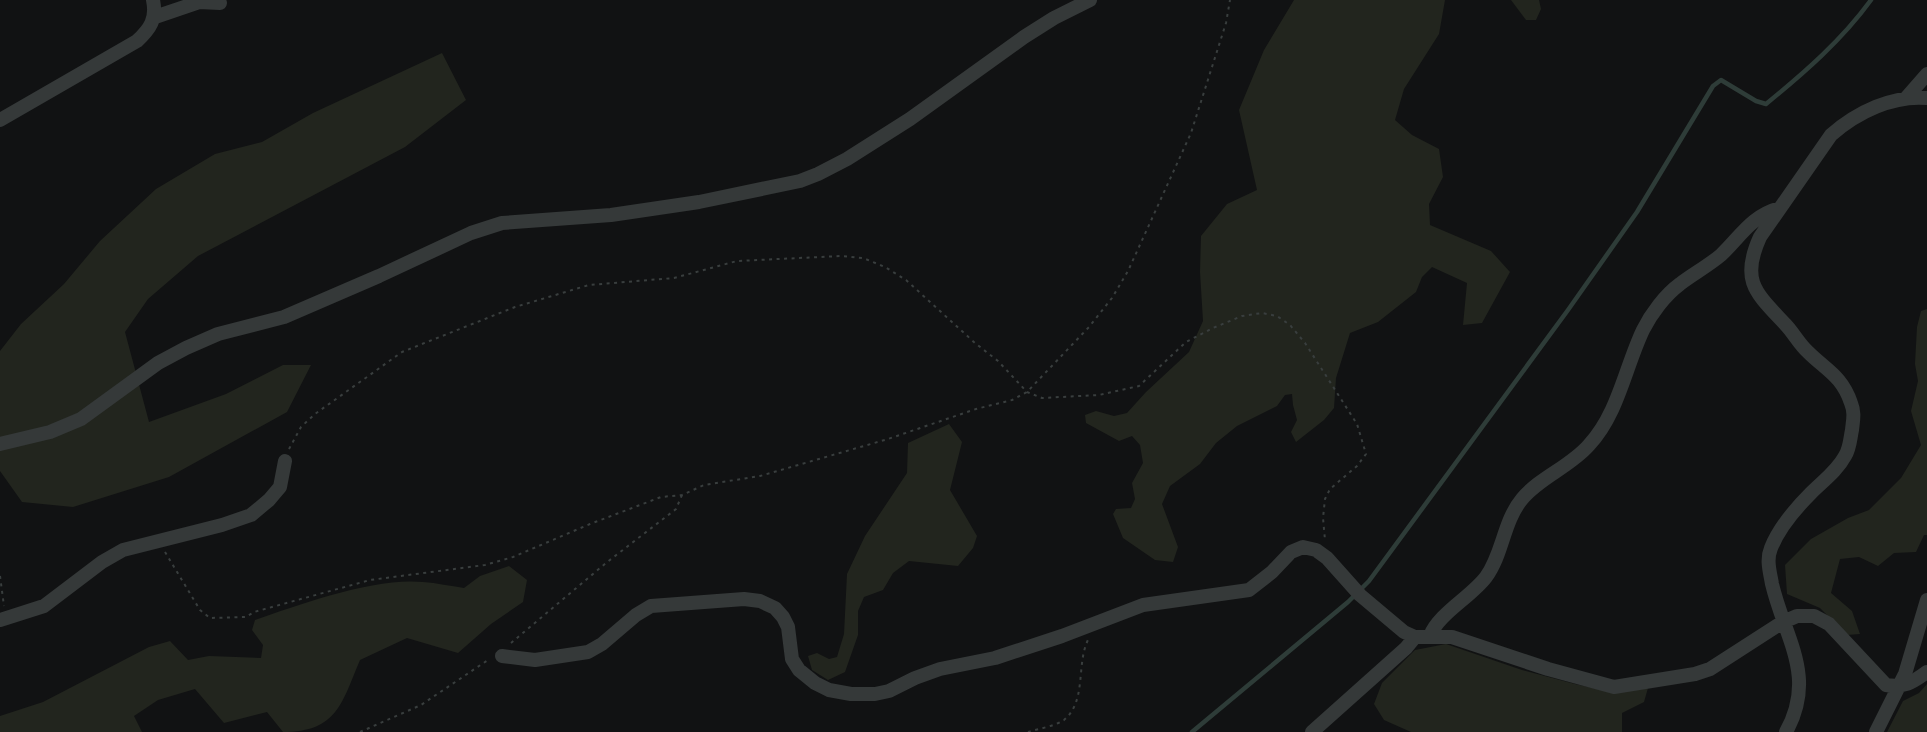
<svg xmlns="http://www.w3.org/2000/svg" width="1927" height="732" viewBox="0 0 1927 732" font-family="Poppins,sans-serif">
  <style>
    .green { fill: #22251e }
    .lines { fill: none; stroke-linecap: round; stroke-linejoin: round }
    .stream { stroke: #2e3c38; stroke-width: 4.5 }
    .path { stroke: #393e3e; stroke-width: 2; stroke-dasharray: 3 4.5; stroke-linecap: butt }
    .street { stroke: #353939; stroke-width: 14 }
  </style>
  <rect width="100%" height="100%" fill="#111213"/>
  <!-- green -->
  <path class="green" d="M1294,0h151l-6,34 -35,55 -9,31 17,15 27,14 4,28 -14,27 1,21 61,26 19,21 -28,51 -19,2 4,-42 -35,-16 -10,10 -6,15 -38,30 -28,11 -14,45 -2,30 -10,12 -28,22 -5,-10 6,-12 -4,-15 -1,-11 -7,1 -8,11 -40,20 -21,17 -16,21 -30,22 -8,18 16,43 -5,15 -18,-2 -32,-22 -10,-24 3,-5 15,-1 4,-9 -3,-16 11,-20 -3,-18 -8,-9 -13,5 -33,-18 -1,-8 11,-4 18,5 13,-3 19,-21 43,-40 14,-31 -3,-49 1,-36 26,-32 30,-14 -18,-80 25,-60z
    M1511,0h28l2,9 -5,11h-10z
    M442,53l24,47 -61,47 -207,109 -50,43 -23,33 24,90 77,-28 57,-29h28l-24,47 -118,65 -96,30 -51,-5 -22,-31v-120l21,-27 43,-40 36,-43 56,-52 59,-35 47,-12 51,-29z
    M1927,309v226h-3l-8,17 -22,1 -16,13 -19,-9 -19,2 -9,34 21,18 8,23 -13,1 -27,-27 -33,-14 -2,-29 26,-26 37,-21 21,-8 32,-32 20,-33 -10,-34 7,-30 -3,-17 2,-37 4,-16z
    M949,424l13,18 -12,48 27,46 -4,12 -15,18 -49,-5 -16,12 -10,17 -19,7 -6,14v24l-13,37 -17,8 -16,-10 -4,-14 9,-3 12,6 8,-2 7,-23 3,-60 18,-38 42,-63 1,-30z
    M509,566l18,14 -4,22 -32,22 -33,29 -51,-15 -47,22c-18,42 -22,72 -77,72l-16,-20 -43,11 -29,-34 -37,11 -24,16 8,16h-142v-16l43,-14 106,-55 21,-6 18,19 21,-4 52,2 2,-13 -11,-15 3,-10c45,-16 121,-43 168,-38 14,1 27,4 41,6l16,-12z
    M1446,644l76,26 53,14 41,9 32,-5 -4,14 -22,11v19h-211l-27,-12 -10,-16 8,-21 33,-33z
    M1927,684v48h-40l16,-31 16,-8z"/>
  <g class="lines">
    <!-- stream -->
    <path class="stream" d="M1192,732l156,-130 21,-21 199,-271 69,-98 76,-126 8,-6 35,21 10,3c38,-31 76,-64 105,-104"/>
    <!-- path -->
    <path class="path" d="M289,449l12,-22 14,-13 87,-62 113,-45 74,-22 85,-7 63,-17 104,-5 22,2 22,9 21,13 69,63 23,18 29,31 15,6 57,-3 40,-9 47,-44 27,-14 29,-12 20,-3 15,3 13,9 15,18 52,81 9,30 -9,12 -27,23 -5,10 -2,19 2,22
      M165,552l35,58 10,8 36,-1 8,-5 116,-32 115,-15 28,-8 77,-33 71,-27 21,-2 22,-10 56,-9 128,-37 88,-30 36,-9 15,-8 62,-65 23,-29 16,-27 63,-138 35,-110 4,-23
      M0,576l4,30
      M511,643l95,-80 70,-54 6,-14
      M360,732l61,-27 67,-45
      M1028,732c10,-3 27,-6 36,-12 23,-19 12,-56 24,-80"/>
    <!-- street -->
    <path class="street" d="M155,17l44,-15 21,1
      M1906,98l21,-24
      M0,120l137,-79c13,-12 20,-22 16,-41
      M0,444l50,-12 31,-13 77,-56 28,-15 32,-14 66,-17 95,-41 92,-43 31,-10 109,-8 88,-13 101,-21 18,-7 29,-15 63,-40 114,-82 30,-19 36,-18
      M0,620l44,-14 58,-44 21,-12 99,-25 29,-10 18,-15 11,-13 5,-26
      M1430,636c8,-22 41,-39 56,-59 17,-23 17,-55 36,-78 18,-22 48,-32 67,-54 29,-31 36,-77 54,-115 8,-16 22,-35 37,-46 13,-10 28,-18 41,-29 20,-19 30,-39 59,-47
      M502,656l33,4 53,-8 14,-8 34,-29 15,-9 93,-7 16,2 15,7 8,9 5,10 4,32 7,11 16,13 14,7 22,4h24l14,-3 26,-13 25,-9 55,-11 67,-22 81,-31 106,-15 23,-18 19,-20 12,-5 13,3 11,8 33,37 44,37 11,5h37l96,32 66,18 81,-13 15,-5 73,-47 14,-6h17l15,8 57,61c18,3 26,-2 41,-13
      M1312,732l94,-84 9,-11
      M1786,732c31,-56 -1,-93 -14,-148 -2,-12 -6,-24 -1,-36 8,-20 25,-40 40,-55 12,-12 26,-22 34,-37 5,-8 5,-17 7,-26 1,-10 3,-17 -1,-27 -9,-27 -25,-33 -43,-51 -9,-8 -15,-20 -23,-28 -29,-31 -45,-43 -25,-87l71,-102c26,-23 62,-40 96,-37
      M1876,732l29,-58 22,-74"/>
  </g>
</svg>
